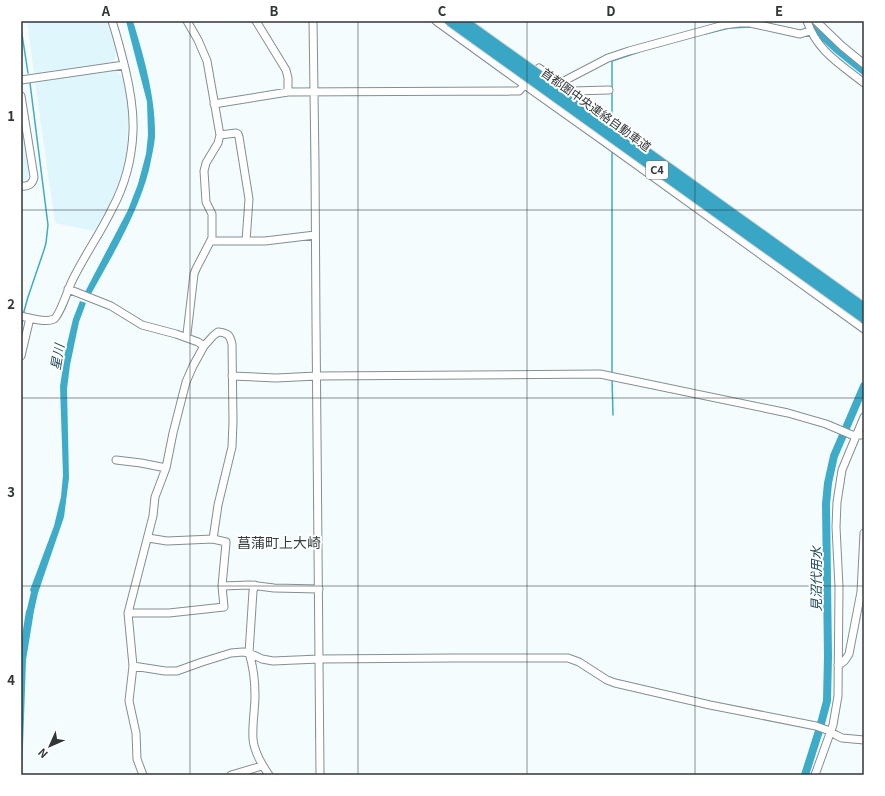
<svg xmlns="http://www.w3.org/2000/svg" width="885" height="796" viewBox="0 0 885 796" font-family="Georgia,'Noto Sans JP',serif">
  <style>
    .built { fill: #e0f6fd }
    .green { fill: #ccf1fd }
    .water { fill: #3eabc9 }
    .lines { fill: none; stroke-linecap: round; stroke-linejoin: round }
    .stream { stroke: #3eabc9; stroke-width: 1.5 }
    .river { stroke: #3eabc9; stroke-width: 8 }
    .minor-casing { stroke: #838f93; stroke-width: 9 }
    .minor { stroke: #fff; stroke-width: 7 }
    .highway-bridge-casing { stroke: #d6d7d7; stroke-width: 12; stroke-linecap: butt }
    .highway-bridge { stroke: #38a6c4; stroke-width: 10 }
    .grid { fill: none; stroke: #313637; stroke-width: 1; stroke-opacity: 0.55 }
    .labels { text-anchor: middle; stroke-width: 4; stroke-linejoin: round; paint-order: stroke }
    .shield { fill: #fff; stroke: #6f7273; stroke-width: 1 }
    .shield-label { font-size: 11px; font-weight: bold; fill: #313637 }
    .street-label { font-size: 12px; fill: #313637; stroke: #fff }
    .water-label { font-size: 13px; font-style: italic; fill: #1d4b58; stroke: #fff }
    .quarter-label { font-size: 14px; fill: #343e41; stroke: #fff }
    .neatline { fill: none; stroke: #313637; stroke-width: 1.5 }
    .grid-label { font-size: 13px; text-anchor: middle; font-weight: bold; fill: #313637 }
  </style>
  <rect width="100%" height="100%" fill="#f4fcfe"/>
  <!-- built -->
  <path class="built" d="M27,21h80l9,31 -2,10 -80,11z
    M114,71h2l6,5 6,29v14l-1,31 -4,20 -7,19 -7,17 -15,25 -39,-8 -20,-140z
    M21,125l7,44v8l-3,3 -4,1z"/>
  <!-- green -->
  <path class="green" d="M816,32l37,33 11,8v7l-30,-23 -17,-22z"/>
  <!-- water -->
  <path class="water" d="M126,21h7c11,36 23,78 22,116 -1,11 -4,22 -6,33 -12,45 -36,84 -58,124l-6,-2 43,-82 10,-26 8,-30 2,-19 -1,-33z
    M80,301l6,2 -7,19 -9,43 -3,24 2,89 -5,39 -26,76 -4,18 -8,49 -4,115h-1v-133l5,-31 1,-2 4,-17 -1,-2 24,-64 7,-29 2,-22 -3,-89 3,-19 -1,-2 11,-46z"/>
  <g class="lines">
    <!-- stream -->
    <path class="stream" d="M21,28l7,45
      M705,34l24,-6 22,-1h1
      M612,88v-27l27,-9
      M612,92v30
      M311,109l1,102
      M612,150v224
      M23,315l5,-18 16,-47 2,-7 2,-18 -18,-142
      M21,327l2,-8
      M612,378l1,37
      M314,451v58
      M316,693v44"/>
    <!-- river -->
    <path class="river" d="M807,21l31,29 26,21
      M805,775l14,-44 8,-30 1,-45 -2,-152 2,-21 6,-27 30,-70"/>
    <defs>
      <path id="minor" d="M256,21l30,49 2,8v14
        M313,21l2,143 1,159 4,452
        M436,21l69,50 104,74 255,184
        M807,21c10,30 33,43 57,62
        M816,21l26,25 22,18
        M21,80l103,-15
        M572,91l37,-1
        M21,96l13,81c-1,7 -6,10 -13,9
        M214,104l74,-12 231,-1 20,-23 21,15 48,-25 21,-7 95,-26 15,-2h11l50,11 10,-3
        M220,135l16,-2 2,1 1,3 10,62 -3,42
        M211,241h54l50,-6
        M68,289l43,17 31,19 34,9 22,8 6,4
        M21,316c8,2 25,7 33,3 6,-4 14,-30 18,-38 12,-25 28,-47 40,-72 13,-24 20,-51 21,-78 1,-22 -3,-42 -8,-63 -4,-16 -8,-32 -13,-47
        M186,337l1,-3 7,-60 2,-5 16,-31v-24l-6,-12 -2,-31 2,-8 12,-20 2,-8 -13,-74 -9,-21 -11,-19
        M21,356l9,-38
        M232,376l44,2 41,-2 283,-2 188,39 38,11 26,11h12
        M116,460l25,3 25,5
        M255,585l-2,6 -4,62c4,13 6,28 6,42 0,15 -3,29 -2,44 1,12 9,26 16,36
        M222,586l28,-1 24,3 45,1
        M128,613h41l55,-6 -2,-21 4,-43v-1l-13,-3 -46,2 -19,-3
        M838,665c6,-2 8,-6 11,-11l12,-62 3,-59
        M133,666l32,5h12l25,-9 29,-9 12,-1 6,1 13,6 11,2 46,-2 135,-1h114l11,4 28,18 8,3 95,22 106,21 11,4 9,5 6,3 22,2
        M143,775l-6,-16 -1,-26 -7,-32 4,-35 -5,-53 25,-97 2,-19 11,-29 7,-35 13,-51 7,-16 11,-20 9,-10 5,-4c10,1 12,3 14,12l1,78 -1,25 -14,58 -5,34
        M231,775l31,-9
        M815,775l18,-50 5,-29 1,-109 -3,-60 1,-25 5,-32 22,-53"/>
    </defs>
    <!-- minor casing -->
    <use href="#minor" class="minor-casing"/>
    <!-- minor -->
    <use href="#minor" class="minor"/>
    <defs>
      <path id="highway-bridge" d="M450,21l414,297
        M463,21l401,287"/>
    </defs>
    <!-- highway-bridge casing -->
    <use href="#highway-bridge" class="highway-bridge-casing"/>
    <!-- highway-bridge -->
    <use href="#highway-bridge" class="highway-bridge"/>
  </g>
  <!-- grid -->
  <path class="grid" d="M190,21v754M358,21v754M527,21v754M695,21v754M21,210h843M21,398h843M21,586h843"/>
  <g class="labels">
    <!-- shield labels -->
    <rect class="shield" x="646" y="161" width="22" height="18" rx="3"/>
    <g class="shield-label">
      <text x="657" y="174">C4</text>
    </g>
    <!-- street labels -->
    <g class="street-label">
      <text transform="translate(596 110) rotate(36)" y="4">首都圏中央連絡自動車道</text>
    </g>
    <!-- water labels -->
    <g class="water-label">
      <text transform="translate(57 357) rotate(-80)" y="5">星川</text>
      <text transform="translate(816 579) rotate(-90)" y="5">見沼代用水</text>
    </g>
    <!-- quarter labels -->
    <g class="quarter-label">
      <text x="279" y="548">菖蒲町上大崎</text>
    </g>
  </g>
  <!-- border -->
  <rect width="885" height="796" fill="none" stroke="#ffffff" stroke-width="44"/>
  <!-- north arrow -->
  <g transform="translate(50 746) rotate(225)" stroke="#ffffff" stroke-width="3" paint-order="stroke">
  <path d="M0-3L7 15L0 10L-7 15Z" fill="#313637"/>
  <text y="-6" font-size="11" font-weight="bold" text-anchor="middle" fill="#313637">N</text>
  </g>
  <rect x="22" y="22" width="841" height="752" class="neatline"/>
  <g class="grid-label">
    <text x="106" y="16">A</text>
    <text x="274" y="16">B</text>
    <text x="442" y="16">C</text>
    <text x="611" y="16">D</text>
    <text x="779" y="16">E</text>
    <text x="11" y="121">1</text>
    <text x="11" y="309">2</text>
    <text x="11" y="497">3</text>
    <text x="11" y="685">4</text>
  </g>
</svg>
